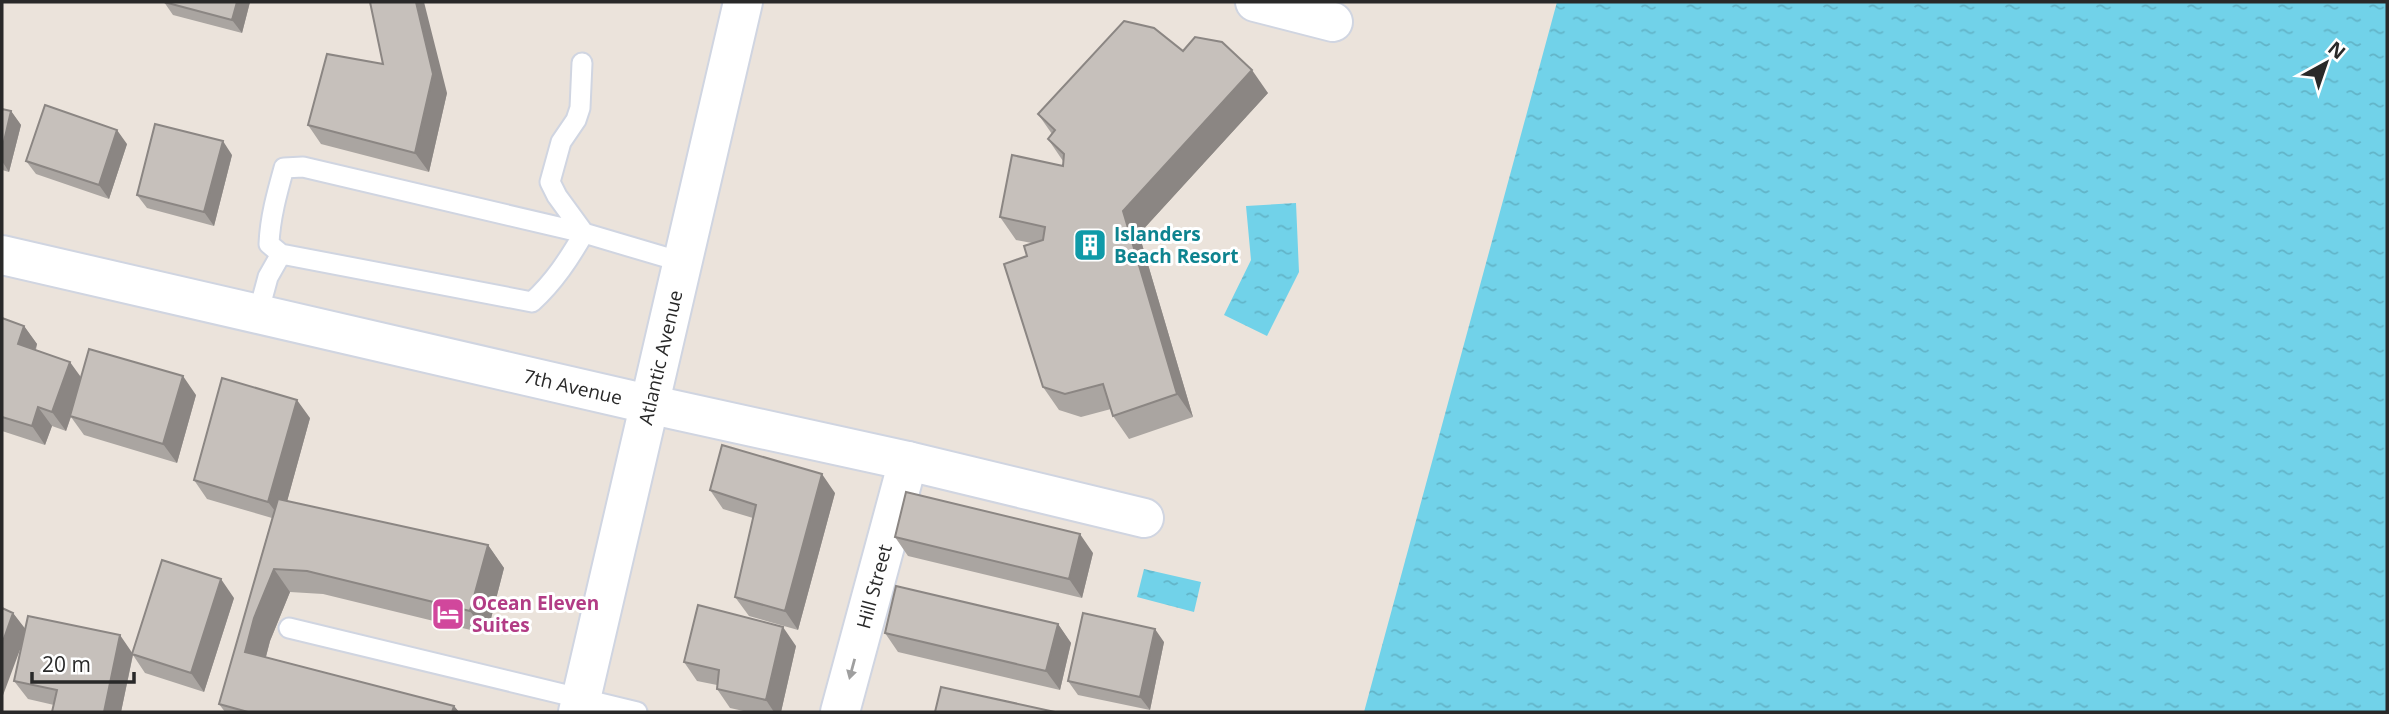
<svg xmlns="http://www.w3.org/2000/svg" width="2389" height="714" viewBox="0 0 2389 714" font-family="'Open Sans',sans-serif">
  <style>
    .water { fill: url(#water-ripples) }
    .lines { fill: none; stroke-linecap: round; stroke-linejoin: round }
    .lane-casing { stroke: #d0d5e1; stroke-width: 23 }
    .street-casing { stroke: #d0d5e1; stroke-width: 42 }
    .secondary-casing { stroke: #d0d5e1; stroke-width: 42 }
    .lane { stroke: #fff; stroke-width: 19 }
    .street { stroke: #fff; stroke-width: 38 }
    .secondary { stroke: #fff; stroke-width: 38 }
    .wall { fill: #aaa5a1 }
    .shaded-wall { fill: #8b8683 }
    .building { fill: #c6c0bb; stroke: #8b8683; stroke-width: 2 }
    .oneway { fill: #9f9f9f }
    .labels { text-anchor: middle; stroke-width: 6; stroke-linejoin: round; paint-order: stroke }
    .culture-label { font-size: 19px; font-weight: bold; fill: #0d838f; stroke: #fff; text-anchor: start }
    .street-label { font-size: 19px; fill: #292929; stroke: #fff }
    .hotel-label { font-size: 19px; font-weight: bold; fill: #b23c85; stroke: #fff; text-anchor: start }
  </style>
  <defs>
    <pattern id="water-ripples" width="26" height="14" patternUnits="userSpaceOnUse" patternTransform="scale(1.75)"><rect width="26" height="14" fill="#71d2e9"/><path d="M2 4q2-2 4 0t4 0M15 11q2-2 4 0t4 0" fill="none" stroke="#62b4c8"/></pattern>
  </defs>
  <rect width="100%" height="100%" fill="#ebe3db"/>
  <!-- water -->
  <path class="water" d="M1557,2h830v710h-1023z
    M1296,203l3,69 -32,64 -43,-21 27,-55 -5,-54z
    M1144,569l57,13 -7,30 -57,-15z"/>
  <g class="lines">
    <defs>
      <path id="lane" d="M582,63l-2,45 -4,12 -15,22 -11,40 7,14 27,37 98,29
        M303,167l281,66c-15,26 -30,49 -52,69l-251,-48 -12,-10c1,-26 8,-51 15,-76z
        M258,314l10,-37 13,-23
        M289,628l348,84"/>
      <g id="street">
        <path d="M1255,2l78,20"/>
        <path id="s1" d="M2,255l646,149 260,57 236,57"/>
        <path id="s2" d="M840,712l68,-251"/>
      </g>
      <g id="secondary">
        <path id="s3" d="M578,712l165,-710"/>
      </g>
    </defs>
    <!-- lane casing -->
    <use href="#lane" class="lane-casing"/>
    <!-- street casing -->
    <use href="#street" class="street-casing"/>
    <!-- secondary casing -->
    <use href="#secondary" class="secondary-casing"/>
    <!-- lane -->
    <use href="#lane" class="lane"/>
    <!-- street -->
    <use href="#street" class="street"/>
    <!-- secondary -->
    <use href="#secondary" class="secondary"/>
  </g>
  <!-- wall -->
  <path class="wall" d="M164,2h86l-8,31 -69,-18z
    M1183,51l85,42 -129,141 54,183 -64,22 -16,-23 -2,-7 -30,8 -22,-7 -16,-23 -16,-131 5,-13 -16,-3 -16,-23 63,-51v-5l-15,-22 4,-5 -14,-20z
    M447,93l-18,79 -108,-28 -13,-19z
    M2,109l9,2 10,14 -12,47 -7,-2z
    M127,144l-18,55 -73,-25 -10,-13z
    M232,155l-18,71 -67,-18 -10,-13z
    M2,318l22,8 13,18 -1,6 45,28 115,17 -19,68 -93,-28 -13,-18 -5,14 -14,-5 -7,19 -43,-14z
    M310,418l-23,83 201,44 16,23 -17,66 -164,-40 -33,-2 -20,49 -4,16 188,49 5,6h-234l-6,-8 53,-186 -65,-19 -13,-19z
    M710,490l125,3 -37,137 -49,-14 -14,-19 18,-79 -30,-9z
    M895,537l198,16 -11,45 -174,-42z
    M234,598l-30,94 -59,-19 -12,-18 -12,57 -67,-7 -26,-6 -14,-18 9,-39 -10,-29 12,17 107,23z
    M1058,624l13,19 -11,47 -162,-38 -13,-19z
    M1164,642l-14,68 -72,-15 -10,-14z
    M796,646l-15,66h-33l-18,-4 -13,-19v-4l-20,-4 -13,-19z"/>
  <!-- shaded-wall -->
  <path class="shaded-wall" d="M237,2h13l-8,31 -10,-13z
    M416,2h8l23,91 -18,79 -14,-19z
    M1252,70l16,23 -129,141 54,183 -16,-23 -54,-183z
    M11,111l10,14 -12,47 -7,-11v-11z
    M117,130l10,14 -18,55 -10,-14z
    M223,141l9,14 -18,71 -10,-14z
    M24,326l13,18 -6,19 -13,-19z
    M70,362l13,18 -17,51 -14,-19z
    M183,376l13,19 -19,68 -14,-19z
    M297,400l13,18 -28,102 -14,-18z
    M38,407l14,19 -7,19 -13,-19z
    M822,474l13,19 -37,137 -13,-19z
    M1080,534l13,19 -11,45 -13,-19z
    M488,545l16,23 -17,66 -17,-23z
    M274,569l16,23 -20,49 -9,34 -16,-23 9,-34z
    M221,579l13,19 -30,94 -13,-19z
    M13,613l14,18 -25,67v-54z
    M1058,624l13,19 -11,47 -14,-19z
    M783,627l13,19 -15,66h-7l-8,-12z
    M1155,629l9,13 -14,68 -10,-13z
    M120,635l13,19 -12,58h-17z
    M454,706l5,6h-7z"/>
  <!-- building -->
  <path class="building" d="M164,2h73l-5,18z
    M370,2h46l17,72 -18,79 -107,-28 19,-71 56,10z
    M1124,21l30,7 29,23 12,-14 27,5 30,28 -129,141 54,183 -64,22 -10,-32 -38,10 -22,-7 -39,-123 23,-8 -3,-10 19,-6 2,-13 -45,-10 12,-62 51,11 1,-12 -16,-15 7,-9 -17,-16z
    M45,105l72,25 -18,55 -73,-24z
    M2,109l9,2 -9,39z
    M155,124l68,17 -19,71 -67,-17z
    M2,318l22,8 -6,18 52,18 -18,50 -14,-5 -6,19 -30,-9z
    M89,349l94,27 -20,68 -93,-28z
    M222,378l75,22 -29,102 -74,-22z
    M722,445l100,29 -37,137 -50,-14 21,-92 -46,-15z
    M906,492l174,42 -11,45 -174,-42z
    M278,499l210,46 -18,66 -163,-40 -33,-2 -20,49 -9,34 209,54 -2,6h-204l-29,-8z
    M162,560l59,19 -30,94 -59,-19z
    M896,586l162,38 -12,47 -161,-38z
    M698,605l85,22 -17,73 -49,-11 2,-19 -35,-8z
    M2,608l11,5 -11,31z
    M1083,613l72,16 -15,68 -72,-16z
    M28,616l92,19 -16,77h-52l5,-22 -43,-9z
    M941,687l114,25h-120z"/>
  <!-- one-way arrows -->
  <defs><path id="oneway-solid" d="M-6-.8H1V-3.2L6.5 0L1 3.2V.8H-6Z" transform="scale(1.75)"/></defs>
  <use class="oneway" href="#oneway-solid" transform="translate(852 669) rotate(105)"/>
  <!-- icons -->
  <defs>
    <symbol id="building-square" viewBox="-11 -11 22 22"><rect x="-9" y="-9" width="18" height="18" rx="4" fill="#0f9aa8" stroke="#fff"/><path d="M-4-6H4V6H1V3H-1V6H-4ZM-2.5-4.3h1.7v1.8h-1.7ZM.8-4.3h1.7v1.8H.8ZM-2.5-1h1.7V.8h-1.7ZM.8-1h1.7V.8H.8Z" fill="#fff"/></symbol>
    <symbol id="hotel-square" viewBox="-11 -11 22 22"><rect x="-9" y="-9" width="18" height="18" rx="4" fill="#d1479c" stroke="#fff"/><path d="M-6-4.5h1.5V1H6V5H4.5V3h-9V5H-6ZM-4 0a1.8 1.8 0 1 1 3.6 0ZM.5 0V-2.5h3Q6-2.5 6 0Z" fill="#fff"/></symbol>
  </defs>
  <g fill-rule="evenodd">
    <use href="#building-square" x="1071" y="226" width="38" height="38"/>
    <use href="#hotel-square" x="429" y="595" width="38" height="38"/>
  </g>
  <g class="labels">
    <!-- culture labels -->
    <g class="culture-label">
      <text x="1114" y="241">Islanders<tspan x="1114" dy="22">Beach Resort</tspan></text>
    </g>
    <!-- street labels -->
    <g class="street-label">
      <text dy="7" stroke="none"><textPath href="#s3" startOffset="364">Atlantic Avenue</textPath></text>
      <text dy="7" stroke="none"><textPath href="#s1" startOffset="586">7th Avenue</textPath></text>
      <text dy="7" stroke="none"><textPath href="#s2" startOffset="130">Hill Street</textPath></text>
    </g>
    <!-- hotel labels -->
    <g class="hotel-label">
      <text x="472" y="610">Ocean Eleven<tspan x="472" dy="22">Suites</tspan></text>
    </g>
  </g>
  <!-- border -->
  <rect width="2389" height="714" fill="none" stroke="#292929" stroke-width="7"/>
  <!-- north arrow -->
  <g transform="translate(2326 63) rotate(40)" stroke="#ffffff" stroke-width="5" paint-order="stroke">
  <path d="M0-5L12 26L0 18L-12 26Z" fill="#292929"/>
  <text y="-10" font-size="19" font-weight="bold" text-anchor="middle" fill="#292929">N</text>
  </g>
  <!-- scale -->
  <path d="M32 672v10h102v-10" fill="none" stroke="#292929" stroke-width="3.5"/>
  <text x="42" y="672" font-size="21" fill="#292929" stroke="#ffffff" stroke-width="5" paint-order="stroke">20 m</text>
</svg>
